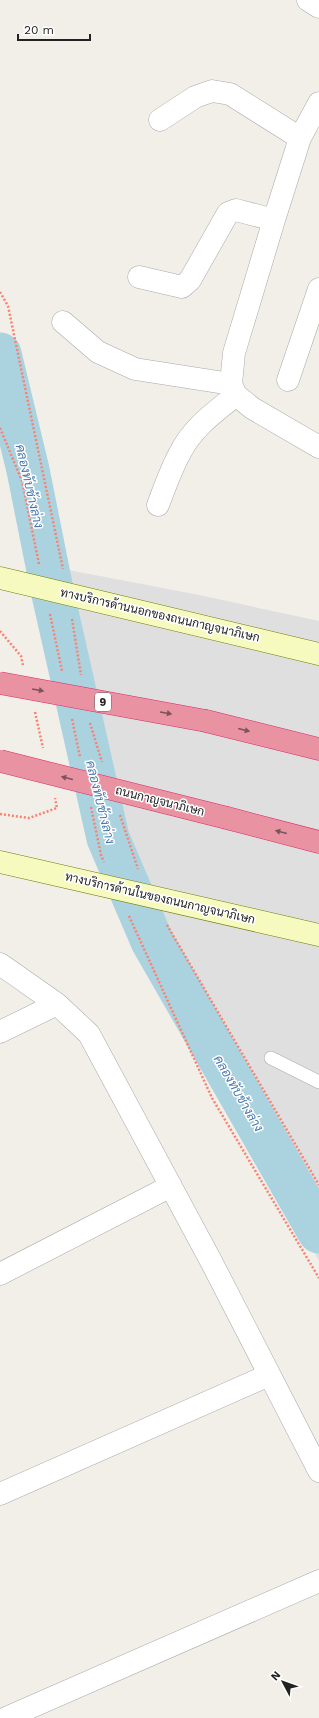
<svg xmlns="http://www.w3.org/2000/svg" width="319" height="1718" viewBox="0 0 319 1718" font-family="'Work Sans',Sarabun,sans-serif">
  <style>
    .residential { fill: #e0dfdf }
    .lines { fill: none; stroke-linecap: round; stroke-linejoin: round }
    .river { stroke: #aad3df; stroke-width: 43 }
    .lane-casing { stroke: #a9a9a9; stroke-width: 14 }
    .street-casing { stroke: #a9a9a9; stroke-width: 23 }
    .secondary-casing { stroke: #707d05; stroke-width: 23 }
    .highway-casing { stroke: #dc2a67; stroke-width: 23 }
    .path { stroke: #fa8072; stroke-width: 2.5; stroke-dasharray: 2 2; stroke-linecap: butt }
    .lane { stroke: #fff; stroke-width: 13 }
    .street { stroke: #fff; stroke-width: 22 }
    .secondary { stroke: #f7fabf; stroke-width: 22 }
    .highway { stroke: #e892a2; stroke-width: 22 }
    .highway-bridge-casing { stroke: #dc2a67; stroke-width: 23; stroke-linecap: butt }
    .highway-bridge { stroke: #e892a2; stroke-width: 22 }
    .oneway { fill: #7b545c }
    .labels { text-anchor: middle; stroke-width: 3; stroke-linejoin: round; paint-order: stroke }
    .shield { fill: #fff; stroke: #646464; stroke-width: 1 }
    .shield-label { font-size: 11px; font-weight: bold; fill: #222 }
    .street-label { font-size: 12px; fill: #222; stroke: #fff }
    .water-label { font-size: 13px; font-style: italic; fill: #4a7aab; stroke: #fff }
  </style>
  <rect width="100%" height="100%" fill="#f2efe9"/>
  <!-- residential -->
  <path class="residential" d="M32,563l167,32 120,26v640l-180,-314 -45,-104z"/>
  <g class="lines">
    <!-- river -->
    <path class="river" d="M0,354l28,116 24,120 56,248 44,103 167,291"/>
    <defs>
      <path id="lane" d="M271,1058l48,24"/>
      <path id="street" d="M308,0l11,7
        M319,103l-19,35 -26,82 -40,133 -3,31 5,11 16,13 67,39
        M160,120l35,-23 17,-6 18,3 70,44
        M139,277l43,10 8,-7 38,-67 8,-3 38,10
        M63,322l35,30 37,17 96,15
        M288,380l31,-91
        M158,505c7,-18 13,-36 22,-52 12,-25 35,-41 56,-58
        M0,964l57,40 32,30 123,229 107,208
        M0,1032l57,-28
        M0,1274l171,-88
        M0,1494l269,-119
        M6,1718l313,-137"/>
      <path id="secondary" d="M0,578l319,76
        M0,862l319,73"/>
      <path id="highway" d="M206,721l113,28
        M227,818l92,24"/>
    </defs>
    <!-- lane casing -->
    <use href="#lane" class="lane-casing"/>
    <!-- street casing -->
    <use href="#street" class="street-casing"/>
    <!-- secondary casing -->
    <use href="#secondary" class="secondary-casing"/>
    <!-- highway casing -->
    <use href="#highway" class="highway-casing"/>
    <!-- path -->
    <path class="path" d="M0,292l8,14 55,263
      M0,428l22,53 17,83
      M50,614l12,57
      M72,619l9,56
      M0,631l21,25 2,9
      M35,712l8,36
      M72,719l8,38
      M90,723l12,39
      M91,807l10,48 3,7
      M0,814l29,4 28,-10 -2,-10
      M120,815l18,54
      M129,916l83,182 107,180
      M167,925l152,260"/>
    <!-- lane -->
    <use href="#lane" class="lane"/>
    <!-- street -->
    <use href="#street" class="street"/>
    <!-- secondary -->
    <use href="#secondary" class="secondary"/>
    <!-- highway -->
    <use href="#highway" class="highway"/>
    <defs>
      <path id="highway-bridge" d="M0,683l206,38
        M0,761l227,57"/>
    </defs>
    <!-- highway-bridge casing -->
    <use href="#highway-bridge" class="highway-bridge-casing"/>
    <!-- highway-bridge -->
    <use href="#highway-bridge" class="highway-bridge"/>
  </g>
  <!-- one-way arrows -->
  <defs><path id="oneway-solid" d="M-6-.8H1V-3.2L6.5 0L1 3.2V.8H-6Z"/></defs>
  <g class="oneway">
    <use href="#oneway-solid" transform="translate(38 690) rotate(10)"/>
    <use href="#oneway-solid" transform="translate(166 713) rotate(10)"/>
    <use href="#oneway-solid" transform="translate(244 730) rotate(14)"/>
    <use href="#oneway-solid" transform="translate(67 778) rotate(-166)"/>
    <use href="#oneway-solid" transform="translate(281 832) rotate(-165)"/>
  </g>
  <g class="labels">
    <!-- shield labels -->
    <rect class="shield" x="95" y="693" width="16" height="18" rx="3"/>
    <g class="shield-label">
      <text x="103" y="706">9</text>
    </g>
    <!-- street labels -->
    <g class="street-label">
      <text transform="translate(160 615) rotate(13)" y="4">ทางบริการด้านนอกของถนนกาญจนาภิเษก</text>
      <text transform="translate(160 801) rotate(14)" y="4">ถนนกาญจนาภิเษก</text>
      <text transform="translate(160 898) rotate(13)" y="4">ทางบริการด้านในของถนนกาญจนาภิเษก</text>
    </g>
    <!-- water labels -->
    <g class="water-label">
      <text transform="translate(30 486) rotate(77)" y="5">คลองทับช้างล่าง</text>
      <text transform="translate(101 802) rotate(76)" y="5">คลองทับช้างล่าง</text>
      <text transform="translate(239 1093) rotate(60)" y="5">คลองทับช้างล่าง</text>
    </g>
  </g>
  <!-- north arrow -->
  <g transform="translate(283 1682) rotate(311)" stroke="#ffffff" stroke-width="3" paint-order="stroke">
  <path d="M0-3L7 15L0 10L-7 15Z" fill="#222222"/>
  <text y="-6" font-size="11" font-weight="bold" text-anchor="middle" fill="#222222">N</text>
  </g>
  <!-- scale -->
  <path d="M18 34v6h72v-6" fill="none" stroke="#222222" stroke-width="2"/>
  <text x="24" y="34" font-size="12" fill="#222222" stroke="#ffffff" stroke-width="3" paint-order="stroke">20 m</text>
</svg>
